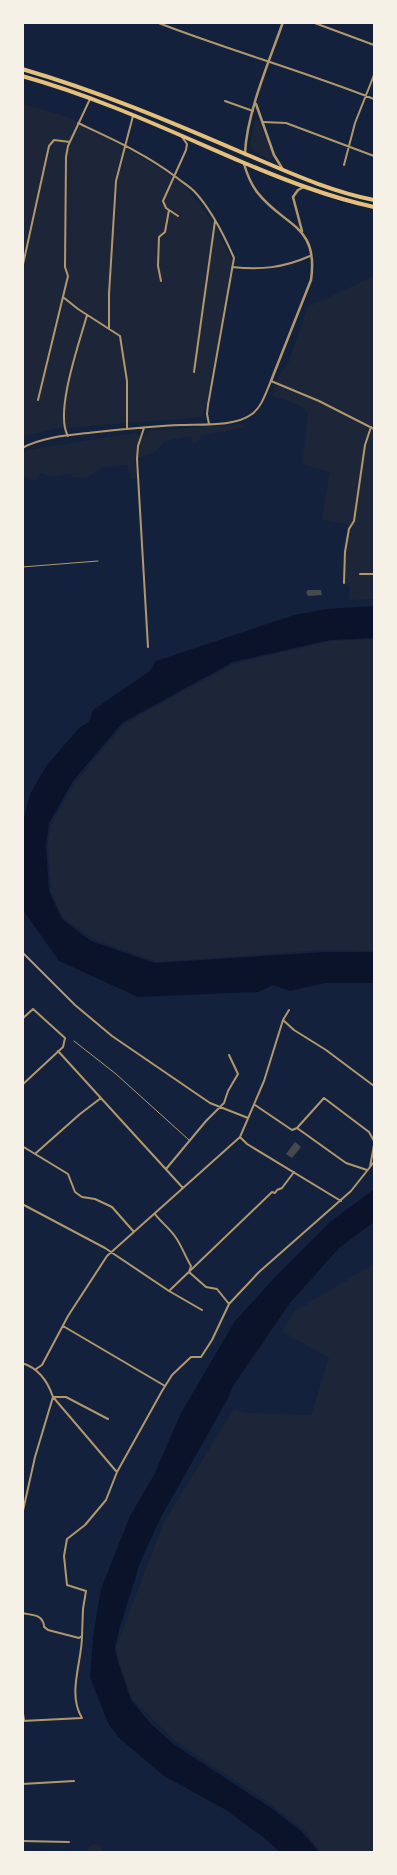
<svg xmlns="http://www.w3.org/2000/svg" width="397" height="1875" viewBox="0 0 397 1875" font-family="Commissioner,sans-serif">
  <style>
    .green { fill: #1d2539 }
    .water { fill: #0b132b }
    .building { fill: #48494c }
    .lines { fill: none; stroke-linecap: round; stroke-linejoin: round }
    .service { stroke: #b1986c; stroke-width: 1 }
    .minor { stroke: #b1986c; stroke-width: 2 }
    .tertiary { stroke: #b1986c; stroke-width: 2.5 }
    .trunk { stroke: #e5c07b; stroke-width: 4 }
  </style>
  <rect width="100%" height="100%" fill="#14213d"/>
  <!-- green -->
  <path class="green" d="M23,104l45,13 50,25 65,41 31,40 21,43 -32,151 -150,12 -28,7 -2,3z
    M257,119l2,2 14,35 -2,4 -16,-8 -5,-8 5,-24z
    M374,276v323l-25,1 1,-14 -8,-4 1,-30 4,-28 -25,-4 8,-48 -28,-8 6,-50c-5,-11 -25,-14 -36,-18l5,-18 11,-15 20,-56z
    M245,424l-2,4 -39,7 -11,10 -2,-9 -26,5 -10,11 -20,7 2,19 -6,2 -4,-15 -25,2 -15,11 -14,-1 -3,-4 -17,4 -13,-4 -3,7 -7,1 -2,-4 -5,-1 -1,-22 5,-4 109,-17 6,6 4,-8z
    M374,639v312l-50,-1 -167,12 -64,-23 -30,-21 -12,-27 -3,-48 3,-18 23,-41 50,-60 109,-60 97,-23z
    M374,1264v588h-54l-15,-21 -37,-29 -93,-61 -43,-42 -13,-37 -3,-15 48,-125 70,-113 11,4 66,2 18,-57 -47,-27 12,-19z
    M95,1844l5,1 2,7h-16v-1l5,-6z"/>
  <!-- water -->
  <path class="water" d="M374,606v32l-44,2 -97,22 -111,61 -49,58 -24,42 -3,22 3,46 13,28 29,22 64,22 169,-11h50v31h-49l-35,8 -17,-6 -15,7 -120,5 -79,-36 -36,-51v-88l7,-28 17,-29 33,-38 9,-5 4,-12 57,-39 6,-10 138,-46 32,-6z
    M374,1189v33l-35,26 -49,55 -57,83 -6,14 -67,119 -20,44 -21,67 -4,18 3,14 13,38 20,24 21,19 102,67 28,22 17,20h-39l-17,-15 -37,-27 -62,-34 -46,-39 -10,-14 -18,-46 3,-40 8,-48 29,-73 24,-41 27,-62 54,-92 42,-46 53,-53z"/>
  <!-- building -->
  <path class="building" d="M308,590h13l1,5 -14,1 -2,-4z
    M295,1142l6,5 -9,11 -6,-4z"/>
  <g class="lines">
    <!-- service -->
    <path class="service" d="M22,567l76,-6
      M74,1041l42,33 73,66"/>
    <!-- minor -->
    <path class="minor" d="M156,22c72,28 147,49 218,77
      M312,22l62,23
      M225,101l28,10
      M263,122l23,1 88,33
      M78,123c34,16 68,31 98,54 6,5 13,9 18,14 17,18 30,44 40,67l-26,147 -1,9 2,10
      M344,165l11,-42 19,-48
      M178,216l-12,-8 -3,-7 23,-51 1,-6 -5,-7
      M232,267c29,3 51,1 78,-11
      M22,269l27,-123 5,-6 16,2
      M161,281l-3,-15 1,-29 6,-5 4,-22
      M63,297l15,12 42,27 7,45v48
      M109,329v-35l7,-113 17,-65
      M194,372l21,-151
      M38,400l30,-124 -3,-9 1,-110 2,-11 22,-47
      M144,428l-6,18 -1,13 11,188
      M68,436c-14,-23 12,-95 19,-121
      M22,448c23,-12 50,-13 75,-16 28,-3 56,-6 84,-7 20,-1 54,2 71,-11 10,-7 14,-22 19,-33l48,20 55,28
      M360,574h14
      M344,583l1,-31 4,-23 5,-8 11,-76 6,-18
      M22,952l53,53 37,31 98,67 38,15
      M22,1019l11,-10 32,29 -2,9 -41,38
      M283,1020l11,10 32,20 48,36
      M58,1051l125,137
      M255,1105l37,25 5,-2 49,35 21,7
      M297,1128l27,-30 45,34 5,9
      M240,1137l7,7 94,57
      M22,1146l46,28 7,18 7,5 13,2 17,8 22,25
      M36,1153l44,-39 21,-16
      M370,1167l4,-22
      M166,1169l40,-48 18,-18 4,-12 10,-17 -9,-19
      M22,1204l83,44 64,43 33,19
      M155,1214c5,7 13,13 19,21 7,9 11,21 17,31l-2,6 17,15 11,2 12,15
      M169,1291l103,-99 3,1 2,-3 5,-2 12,-16
      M63,1326l102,60
      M22,1363c16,5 26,19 31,34l63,74
      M36,1369l6,-4 26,-49 39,-60 133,-119 24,-56 19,-61 6,-10
      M22,1515l13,-58 18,-60h13l42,22
      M22,1613c8,2 18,1 21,9 3,8 -2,2 5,8l31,8 3,-2 1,-27 3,-18 -19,-6 -3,-29 3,-17 18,-14 21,-25 11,-28 45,-81 10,-16 19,-18h10l11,-17 17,-36 30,-32 92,-81 23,-29
      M22,1708l2,12
      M22,1721l60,-3c-15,-24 0,-56 0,-82
      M22,1784l52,-3
      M22,1841l47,1"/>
    <!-- tertiary -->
    <path class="tertiary" d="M256,104l18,51 8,13
      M245,153c2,-41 24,-91 38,-131
      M244,164c3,10 7,20 13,28 27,35 62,32 54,88l-40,101
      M302,231l-9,-34 5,-7 6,-3"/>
    <!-- trunk -->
    <path class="trunk" d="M22,69c76,22 149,53 221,84 43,18 85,38 131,47
      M22,76c76,21 148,55 220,86 43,18 86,35 132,45"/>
  </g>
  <!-- border -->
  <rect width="397" height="1875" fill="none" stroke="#f6f1e7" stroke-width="48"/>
</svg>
